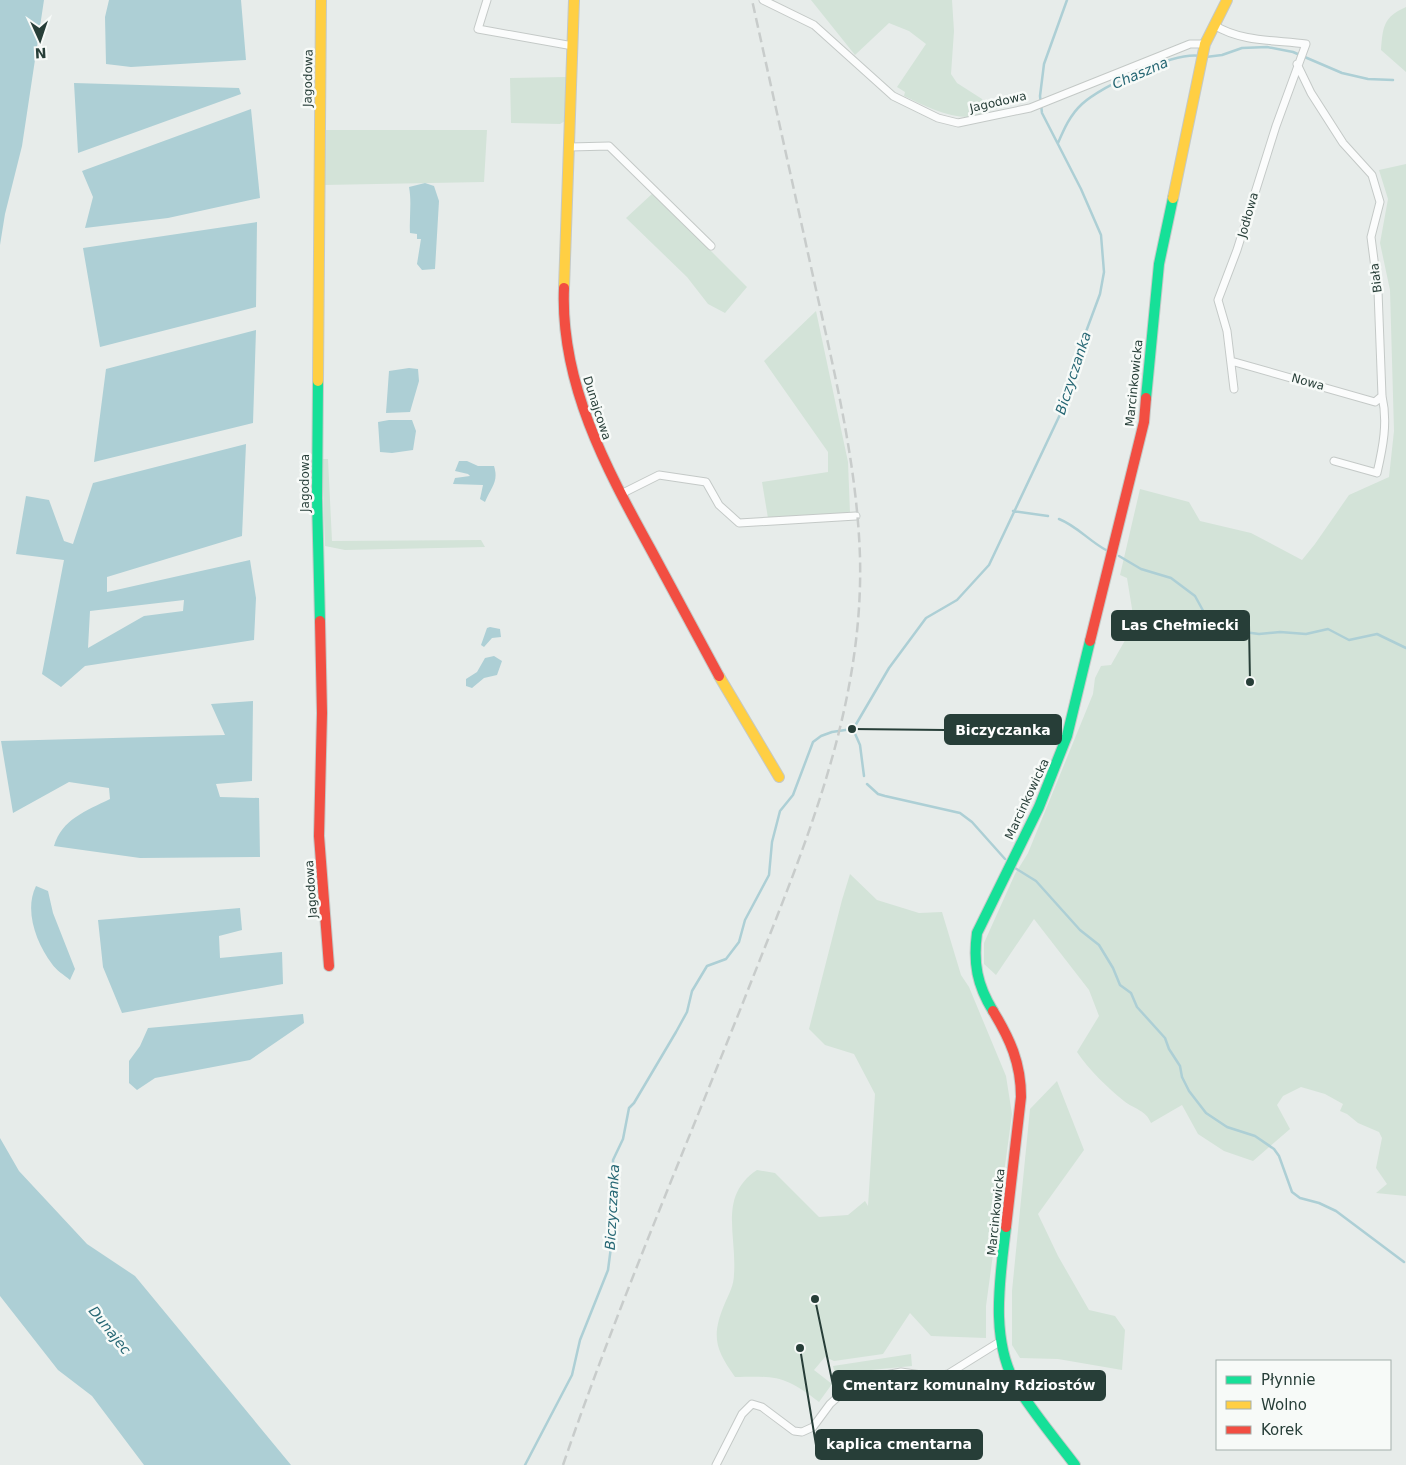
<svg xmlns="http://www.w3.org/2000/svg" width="1406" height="1465" viewBox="0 0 1406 1465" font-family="'DejaVu Sans',sans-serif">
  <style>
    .green { fill: #d3e3d8 }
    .water { fill: #adcfd5; fill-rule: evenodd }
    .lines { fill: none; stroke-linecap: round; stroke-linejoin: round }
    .stream { stroke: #adcfd5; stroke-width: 2.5 }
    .street-casing { stroke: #c4c9c7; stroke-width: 9 }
    .fast-casing { stroke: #c4c9c7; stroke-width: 12 }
    .slow-casing { stroke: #c4c9c7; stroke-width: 12 }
    .jam-casing { stroke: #c4c9c7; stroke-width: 12 }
    .street { stroke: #fbfcfc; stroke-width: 7 }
    .fast { stroke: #16e098; stroke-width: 10 }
    .slow { stroke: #ffcf43; stroke-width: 10 }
    .jam { stroke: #f24e42; stroke-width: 10 }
    .rail { stroke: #c8cccb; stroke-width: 2.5; stroke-dasharray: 10 5; stroke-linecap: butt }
    .labels { text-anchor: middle; stroke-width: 5; stroke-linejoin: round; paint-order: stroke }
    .street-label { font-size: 12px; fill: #273e38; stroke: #f7faf8 }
    .water-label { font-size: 14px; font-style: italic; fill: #266774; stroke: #f7faf8 }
    .leader { fill: none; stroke: #273e38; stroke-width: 2 }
    .callout-dot { fill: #273e38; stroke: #f7faf8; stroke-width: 2 }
    .callout { fill: #273e38; stroke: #273e38; stroke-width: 2 }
    .callout-label { font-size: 14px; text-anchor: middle; font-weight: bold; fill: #fff }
  </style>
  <rect width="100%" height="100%" fill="#e7ecea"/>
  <!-- green -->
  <path class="green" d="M811,0h141l2,31 -3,43 6,9 25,16 7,14c-29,12 -59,-5 -85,-17l1,-4 -8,-5 29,-43 -17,-13 -20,-8 -34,32z
    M1406,7v65l-25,-22c2,-23 2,-33 25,-43z
    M568,46l-3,75 -5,3 -49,-1 -1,-45 56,-1z
    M326,130h161l-3,52 -161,3z
    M1406,164v1032l-30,-3 11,-9 -11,-16 6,-30 -3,-6 -21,-9 -11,-9 -7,-3 3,-7 -18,-10 -24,-7 -18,9 -6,9 13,24 -37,32 -29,-10 -26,-17 -16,-29 -31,18c-5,-13 -17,-14 -27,-22 -16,-13 -35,-31 -47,-49l22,-36 -10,-26 -55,-71 -38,56 -12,-11v-21l31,-69 13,-21 65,-159 2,-16 6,-12 10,-1 21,-37 2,-7 -7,-43 -7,-3 20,-86 49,13 11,19 51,12 51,27 13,-16 34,-49 40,-18 5,-46 -4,-141 -10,-47 8,-44 -9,-29z
    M653,193l94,94 -22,26 -17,-9 -21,-27 -61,-59z
    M816,311l32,151 2,51 -82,5 -6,-36 66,-10v-20l-64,-91z
    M322,459h6l4,82 149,-1 4,7 -140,3 -20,-4z
    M850,874l27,26 42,13 23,-1 19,63 8,12 37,89 6,38 -26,192v32l-55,-2 -21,-23 -27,41 -49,7 -9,-4 -11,13 18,14 -13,18c-34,-26 -42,-26 -84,-25 -20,-28 -24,-41 -10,-74 4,-9 9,-18 9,-29 3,-39 -16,-78 23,-104l18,3 44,44 29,-2 17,-14 3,5 7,-112 -21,-40 -29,-9 -16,-16 33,-129z
    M1057,1081l27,69 -46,64 20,42 31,54 26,6 10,14 -3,40 -64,-11 -38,-1 -8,-13v-54l18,-182z
    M911,1354l1,12 -41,4v3l-35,5 -3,-12z"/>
  <!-- water -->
  <path class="water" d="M0,0h44l-22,146 -17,68 -5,31z
    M109,0h132l5,60 -115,7 -25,-3 -1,-47z
    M74,83l165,5 2,6 -163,59z
    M251,109l9,89 -92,20 -83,10 8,-31 -11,-26z
    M425,183l9,3 5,15 -4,68 -13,1 -5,-6 4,-25h-4v-5l-7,-1c-1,-15 2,-30 -1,-46z
    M257,222l-1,85 -156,40 -17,-99z
    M256,330l-3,93 -159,39 12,-93z
    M409,368l9,1 1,12 -9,31 -24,1 3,-42z
    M389,420h23l4,11 -3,19 -21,3 -12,-1 -2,-30z
    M246,444l-4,92 -135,41v15l143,-32 6,38 -2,42 -169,26 -24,21 -19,-13 22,-114 -48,-6 10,-58 23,4 15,41 9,3 20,-61zM184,600l-1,11 -39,5 -56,32 2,-37z
    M459,461h8l11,5h16c5,16 -3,21 -9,36l-5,-3 3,-14 -30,-1 2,-6 15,-2 -2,-2 -13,-3z
    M490,627l10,2 1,8 -9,1 -8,9 -3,-2 6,-17z
    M494,656l8,5 -5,14 -13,3 -12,10 -6,-2v-7l11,-7 8,-14z
    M253,701l-1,80 -36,3 4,13 39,1 1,59 -120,1 -86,-12c8,-27 32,-35 56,-47l-1,-11 -40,-6 -56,31 -12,-72 224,-6 -14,-31z
    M36,886l12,5 5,22 22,56 -5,11c-6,-5 -14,-10 -18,-16 -16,-21 -28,-54 -16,-78z
    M240,908l2,22 -23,6 1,22 62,-6 1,32 -161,29 -19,-46 -5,-47z
    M303,1014l1,9 -54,37 -95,18 -18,12 -8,-7v-22l11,-15 8,-18z
    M0,1138l19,33 68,73 48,32 156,189h-147l-52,-69 -34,-26 -58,-74z"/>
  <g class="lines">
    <!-- stream -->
    <path class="stream" d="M1206,57l16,-2 20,-7 25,-1 26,5 49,21 26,6 25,1
      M1058,143c6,-14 12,-28 24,-39 20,-18 92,-53 119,-48
      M1013,511l35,5
      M1059,519c18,7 30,22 47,31
      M1119,556l22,13 30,9 24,18 11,20 6,7 10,6 37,5 21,-2 26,2 22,-5 21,11 28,-6 29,14
      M853,729l7,16 4,31
      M867,784l11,10 7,2 75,17 12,9 33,37
      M1015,868l21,13 44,49 19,15 14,23 7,17 11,8 6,14 28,31 4,11 11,17 2,11 7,14 17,22 21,14 28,9 19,13 5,7 13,36 8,6 19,5 17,8 68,51
      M525,1465l47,-90 8,-35 28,-70 6,-46 -1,-64 10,-21 6,-31 5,-5 42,-71 11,-20 5,-21 15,-25 19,-7 13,-17 6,-22 24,-45 3,-33 8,-31 13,-16 20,-53 8,-6 11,-4 20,-3 3,-3 34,-58 37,-50 31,-18 32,-35 76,-161 9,-40 26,-70 4,-22 -3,-37 -20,-46 -39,-76 -2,-17 4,-32 23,-64"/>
    <defs>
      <path id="street" d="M487,0l-9,29 95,17
        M763,0l51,25 79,71 45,22 20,5 72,-15 160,-64h15
        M1214,25c27,17 61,15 92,19l-30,82 -39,124 -19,50 9,31 7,58
        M1297,64l14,29 32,50 29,32 8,27 -9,35 7,54 4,105c6,26 1,51 -5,77l-43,-12
        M570,147l39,-1 102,100
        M1231,361l144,41 7,-6
        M621,494l38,-19 47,7 13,23 20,18 117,-7
        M716,1465l26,-51 10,-10 10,3 32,24 8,1 11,-5 17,-23 11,-10 29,-16 31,-6 34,5 13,-3 53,-33"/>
      <path id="fast" d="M318,381l-1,117 3,123
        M1146,398l13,-134 14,-66
        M993,1011c-16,-26 -20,-48 -16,-78l62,-126 28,-71 23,-95
        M1006,1227c-6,51 -17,115 12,161 17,27 38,52 57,77"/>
      <path id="slow" d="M1173,198l32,-154 22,-44
        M564,288l10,-288
        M318,381l3,-381
        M719,676l60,101"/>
      <path id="jam" d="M564,288c-4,95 42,180 86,260 23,43 46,85 69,128
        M320,621l2,92 -3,123 10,130
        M1090,641l54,-219 2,-24
        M993,1011c17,28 28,52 28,86l-15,130"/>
    </defs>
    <!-- street casing -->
    <use href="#street" class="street-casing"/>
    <!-- fast casing -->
    <use href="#fast" class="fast-casing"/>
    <!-- slow casing -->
    <use href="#slow" class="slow-casing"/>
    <!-- jam casing -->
    <use href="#jam" class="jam-casing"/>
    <!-- street -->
    <use href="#street" class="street"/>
    <!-- fast -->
    <use href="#fast" class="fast"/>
    <!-- slow -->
    <use href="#slow" class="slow"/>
    <!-- jam -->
    <use href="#jam" class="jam"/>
    <!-- rail -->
    <path class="rail" d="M563,1465c54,-157 120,-311 181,-465 56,-143 120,-286 116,-443 -3,-92 -25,-182 -45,-272 -21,-95 -42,-190 -63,-285"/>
  </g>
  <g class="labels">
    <!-- street labels -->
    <g class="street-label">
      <text transform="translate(308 78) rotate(-89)" y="4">Jagodowa</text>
      <text transform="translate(998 102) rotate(-13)" y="4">Jagodowa</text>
      <text transform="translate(1248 215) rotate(-74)" y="4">Jodłowa</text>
      <text transform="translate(1376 278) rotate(-97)" y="4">Biała</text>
      <text transform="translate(1308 382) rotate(15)" y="4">Nowa</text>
      <text transform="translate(1134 383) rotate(-84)" y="4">Marcinkowicka</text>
      <text transform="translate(597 408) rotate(72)" y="4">Dunajcowa</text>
      <text transform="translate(305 483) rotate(-90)" y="4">Jagodowa</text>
      <text transform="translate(1027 799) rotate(-65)" y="4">Marcinkowicka</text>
      <text transform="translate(311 889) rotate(-94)" y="4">Jagodowa</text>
      <text transform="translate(996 1212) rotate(-84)" y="4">Marcinkowicka</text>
    </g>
    <!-- water labels -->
    <g class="water-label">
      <text transform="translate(1140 73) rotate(-23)" y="5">Chaszna</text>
      <text transform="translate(1073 373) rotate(-72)" y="5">Biczyczanka</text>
      <text transform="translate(612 1207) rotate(-87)" y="5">Biczyczanka</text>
      <text transform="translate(110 1330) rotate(51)" y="5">Dunajec</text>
    </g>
  </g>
  <!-- callouts -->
  <path class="leader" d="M1250 682L1249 625M852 729L945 730M815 1299L833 1385M800 1348L816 1445"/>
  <g class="callout-dot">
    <circle cx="1250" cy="682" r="5"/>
    <circle cx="852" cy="729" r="5"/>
    <circle cx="815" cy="1299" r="5"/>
    <circle cx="800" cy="1348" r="5"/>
  </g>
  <g class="callout">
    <rect x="1112" y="611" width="137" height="29" rx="5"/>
    <rect x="945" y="715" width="116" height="29" rx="5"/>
    <rect x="833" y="1371" width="272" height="29" rx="5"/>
    <rect x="816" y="1430" width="166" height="29" rx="5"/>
  </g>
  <g class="callout-label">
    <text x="1180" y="630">Las Chełmiecki</text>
    <text x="1003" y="735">Biczyczanka</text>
    <text x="969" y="1390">Cmentarz komunalny Rdziostów</text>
    <text x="899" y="1449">kaplica cmentarna</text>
  </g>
  <!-- legend -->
  <rect x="1216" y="1360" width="175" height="90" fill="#f7faf8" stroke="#a4afab"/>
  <rect x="1226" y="1376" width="25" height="8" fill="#16e098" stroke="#a4afab"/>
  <text x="1261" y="1385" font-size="15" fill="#273e38">Płynnie</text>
  <rect x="1226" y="1401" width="25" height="8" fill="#ffcf43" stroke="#a4afab"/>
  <text x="1261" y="1410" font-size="15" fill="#273e38">Wolno</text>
  <rect x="1226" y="1426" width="25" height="8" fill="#f24e42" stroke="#a4afab"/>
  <text x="1261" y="1435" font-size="15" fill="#273e38">Korek</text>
  <!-- north arrow -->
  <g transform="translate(40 40) rotate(177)" stroke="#f7faf8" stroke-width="4" paint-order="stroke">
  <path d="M0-4L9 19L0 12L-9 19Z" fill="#273e38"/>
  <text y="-8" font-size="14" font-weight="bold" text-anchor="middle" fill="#273e38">N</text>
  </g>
</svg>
